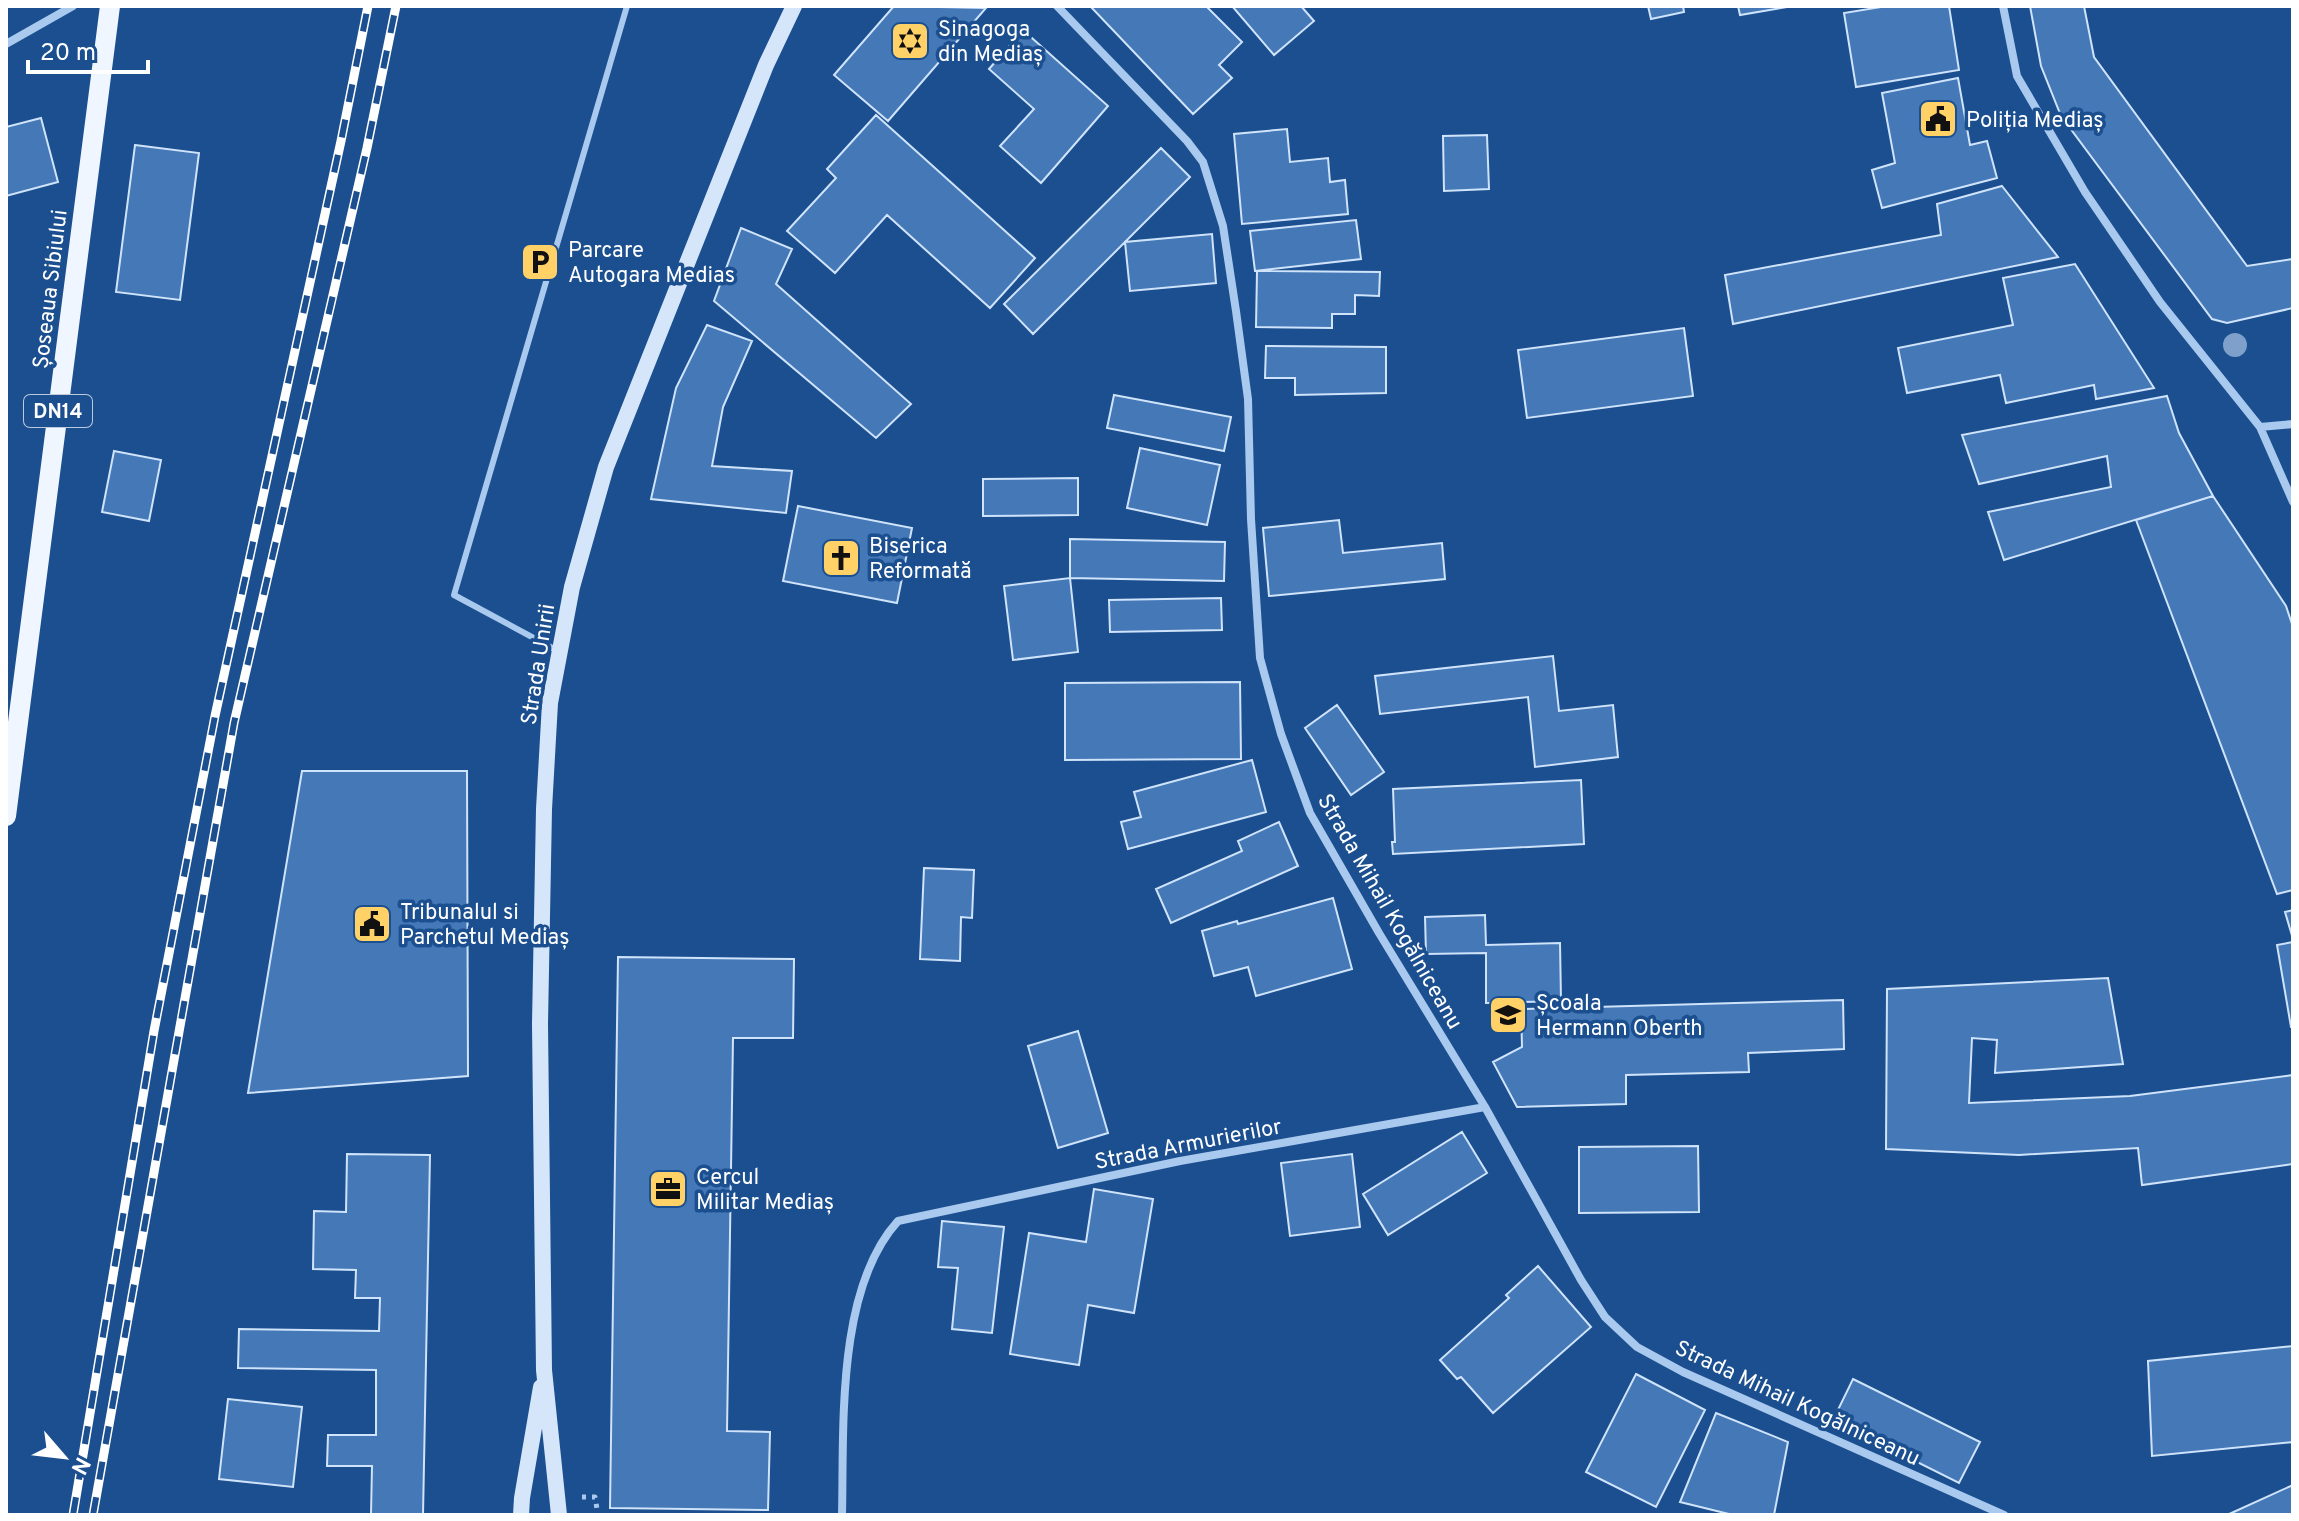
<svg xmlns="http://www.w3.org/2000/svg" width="2299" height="1521" viewBox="0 0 2299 1521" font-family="Overpass,sans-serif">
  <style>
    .building { fill: #4478b7; stroke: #cfe3fa; stroke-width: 2 }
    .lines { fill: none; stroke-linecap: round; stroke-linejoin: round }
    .path { stroke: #a9c9ee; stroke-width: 5; stroke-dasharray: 4 6; stroke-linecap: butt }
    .service { stroke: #a9c9ee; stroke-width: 6 }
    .minor { stroke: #a9c9ee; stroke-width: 8 }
    .secondary { stroke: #d6e6fa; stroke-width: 16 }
    .primary { stroke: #f0f6ff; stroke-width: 20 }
    .rail-casing { stroke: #fff; stroke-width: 9 }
    .rail { stroke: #1b4f8f; stroke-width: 6; stroke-dasharray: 18; stroke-linecap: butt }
    .tree { fill: #7ea0ca }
    .labels { text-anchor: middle; stroke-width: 7; stroke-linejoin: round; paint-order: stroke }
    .shield { fill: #1b4f8f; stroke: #bbcadd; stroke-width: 2 }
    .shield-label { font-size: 20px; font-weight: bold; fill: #fff }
    .poi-label { font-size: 22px; fill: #fff; stroke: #1b4f8f; text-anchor: start }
    .street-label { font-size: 22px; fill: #fff; stroke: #1b4f8f }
  </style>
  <rect width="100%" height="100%" fill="#1b4f8f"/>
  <!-- building -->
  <path class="building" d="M894,6l92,2 -98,113 -54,-46z
    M1090,6h116l36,36 -23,23 13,13 -39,36z
    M1232,6h69l13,15 -40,34z
    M1648,6h35l1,6 -33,7z
    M1738,6h55l-53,9z
    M1887,6h62l10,64 -103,17 -12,-74z
    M2030,6h54l10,51 153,209 46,-7v49l-66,15 -15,-4 -151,-203 -20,-50z
    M1023,30l85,76 -67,77 -41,-37 34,-37 -45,-40z
    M1958,78l12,67 17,-4 10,37 -115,30 -10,-38 23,-7 -13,-70z
    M876,115l159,143 -45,50 -103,-93 -52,58 -48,-42 49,-53 -9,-9z
    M41,118l17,64 -52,14v-69z
    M1287,129l3,33 38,-4 2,24 15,-2 3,34 -106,10 -8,-90z
    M1487,135l2,54 -45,2 -1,-55z
    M135,145l64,8 -19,147 -64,-8z
    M1161,148l29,29 -157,157 -29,-30z
    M2002,186l56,71 -325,67 -8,-49 216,-40 -4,-31z
    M1356,220l5,39 -106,12 -5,-40z
    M741,228l51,21 -16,35 135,120 -35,34 -162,-137z
    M1212,234l4,49 -86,8 -5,-49z
    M2075,264l79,124 -58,11 -2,-14 -88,18 -6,-28 -93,18 -9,-45 115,-23 -10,-47z
    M1257,271l123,1 -1,24 -24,-1v19h-23v14l-76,-1z
    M707,325l45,16 -29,66 -11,59 80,5 -6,42 -135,-14 25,-111z
    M1684,328l9,68 -166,22 -9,-68z
    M1266,346l120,1v46l-91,2v-17h-30z
    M1114,395l117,22 -7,34 -117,-23z
    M2167,396l12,37 34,63 -209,64 -16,-48 123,-25 -4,-31 -128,28 -17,-49z
    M1140,448l80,17 -13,60 -80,-17z
    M114,451l47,9 -12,61 -47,-9z
    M1078,478v37l-95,1v-37z
    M2213,496l73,110 7,21v263l-16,4 -141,-374z
    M798,506l114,22 -15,75 -114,-22z
    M1339,520l4,33 99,-10 3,36 -176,17 -6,-68z
    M1070,539l155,3 -1,39 -154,-3z
    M1070,578l8,74 -65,8 -9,-74z
    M1221,598l1,32 -112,2 -1,-32z
    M1553,656l6,55 54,-6 5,52 -83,10 -7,-70 -148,17 -5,-38z
    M1240,682l1,77 -176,1v-77z
    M1337,705l47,67 -33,23 -46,-67z
    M1252,760l14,52 -138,37 -7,-27 20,-5 -7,-25z
    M302,771h165l1,305 -220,17z
    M1581,780l3,64 -191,10 -1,-12h3l-2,-53z
    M1279,822l19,44 -127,57 -15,-34 86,-38 -4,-10z
    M924,868l50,2 -2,48 -11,-1 -1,44 -40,-2z
    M1333,898l19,71 -96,27 -8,-29 -34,9 -12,-45 35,-10 1,3z
    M2293,910v29l-8,-27z
    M1485,915l1,30 74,-2 1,58 -75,2v-50l-60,1 -1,-37z
    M2293,942v85h-2l-14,-82z
    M618,957l176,2 -1,79h-60l-6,393 43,1 -2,78 -158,-2z
    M2108,978l15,86 -128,9 2,-33 -25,-2 -3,65 161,-7 163,-21v89l-151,21 -4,-37 -119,7 -133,-6 1,-160z
    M1843,1000l1,49 -96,4 1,19 -123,3v29l-109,3 -24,-45 29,-15 -1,-38z
    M1078,1031l30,102 -50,15 -30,-102z
    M1462,1132l25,41 -99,62 -25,-41z
    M1698,1146l1,66 -120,1v-66z
    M347,1154l83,1 -7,360h-52l1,-49h-45l1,-31h48v-65l-138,-2 1,-39 140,2 1,-33h-25l1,-28 -43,-1 1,-58 32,1z
    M1352,1154l8,73 -70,9 -9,-73z
    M1094,1189l59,10 -19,114 -46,-8 -9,60 -69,-11 19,-121 57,9z
    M942,1221l62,6 -12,106 -40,-4 6,-61 -20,-1z
    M1538,1266l53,61 -98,86 -32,-36 -4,2 -17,-19 69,-62 -3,-3z
    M2293,1346v96l-141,14 -4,-95z
    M1636,1374l69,36 -49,97 -70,-35z
    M1853,1379l127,63 -21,41 -126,-63z
    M228,1399l74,8 -9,80 -74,-8z
    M1716,1413l72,29 -14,73h-41l-53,-13z
    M2293,1485v30h-66z"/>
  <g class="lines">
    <!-- path -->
    <path class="path" d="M582,1497h13l3,18"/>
    <!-- service -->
    <path class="service" d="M556,650l-102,-55 173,-589"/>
    <!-- minor -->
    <path class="minor" d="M1057,6l130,135 16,21 20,64 13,85 12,88 3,120 9,139 21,76 29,79 69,120 106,174 96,173 24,37 32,30 46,25 321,143
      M2003,6l14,70 68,116 75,110 100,125 33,75
      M6,44l67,-38
      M2260,427l33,-3
      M842,1515c2,-88 -6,-226 56,-294l282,-60 305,-54"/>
    <!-- secondary -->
    <path class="secondary" d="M521,1515l1,-17 19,-111
      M559,1515l-15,-145 -4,-346 4,-215 6,-106 22,-116 34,-120 160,-402 28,-59"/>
    <!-- primary -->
    <path class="primary" d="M6,816l104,-810"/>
    <defs>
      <path id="rail" d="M73,1515l81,-484 61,-315 126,-575 27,-135
        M93,1515l141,-792 133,-575 29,-142"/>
    </defs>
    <!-- rail casing -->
    <use href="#rail" class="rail-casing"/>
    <!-- rail -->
    <use href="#rail" class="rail"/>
  </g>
  <!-- trees -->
  <circle class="tree" cx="2235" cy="345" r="12"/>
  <!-- icons -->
  <defs>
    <symbol id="synagogue-square" viewBox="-11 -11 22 22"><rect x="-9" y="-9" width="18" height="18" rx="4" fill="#ffd166" stroke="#1b4f8f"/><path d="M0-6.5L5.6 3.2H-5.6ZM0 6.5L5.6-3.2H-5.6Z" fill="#111"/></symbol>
    <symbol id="civic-square" viewBox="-11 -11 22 22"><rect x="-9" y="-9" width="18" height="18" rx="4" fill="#ffd166" stroke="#1b4f8f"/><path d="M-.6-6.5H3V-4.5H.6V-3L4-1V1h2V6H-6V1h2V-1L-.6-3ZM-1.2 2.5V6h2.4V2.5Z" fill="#111"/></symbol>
    <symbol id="parking-square" viewBox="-11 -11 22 22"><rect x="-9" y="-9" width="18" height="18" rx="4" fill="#ffd166" stroke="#1b4f8f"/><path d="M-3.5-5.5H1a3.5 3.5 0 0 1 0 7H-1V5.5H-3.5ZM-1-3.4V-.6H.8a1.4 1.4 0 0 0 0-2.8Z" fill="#111"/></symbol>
    <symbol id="church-square" viewBox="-11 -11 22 22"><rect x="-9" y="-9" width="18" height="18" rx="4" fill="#ffd166" stroke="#1b4f8f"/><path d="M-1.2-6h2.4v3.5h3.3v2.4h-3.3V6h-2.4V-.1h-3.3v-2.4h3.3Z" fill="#111"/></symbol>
    <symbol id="school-square" viewBox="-11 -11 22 22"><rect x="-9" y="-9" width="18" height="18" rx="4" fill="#ffd166" stroke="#1b4f8f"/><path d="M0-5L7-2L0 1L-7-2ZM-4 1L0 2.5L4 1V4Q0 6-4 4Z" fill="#111"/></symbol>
    <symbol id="office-square" viewBox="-11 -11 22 22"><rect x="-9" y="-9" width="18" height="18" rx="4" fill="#ffd166" stroke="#1b4f8f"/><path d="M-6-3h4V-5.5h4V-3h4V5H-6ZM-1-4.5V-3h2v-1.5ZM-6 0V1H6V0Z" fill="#111"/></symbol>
  </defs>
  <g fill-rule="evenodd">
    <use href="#synagogue-square" x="888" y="19" width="44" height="44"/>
    <use href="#civic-square" x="1916" y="97" width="44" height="44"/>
    <use href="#parking-square" x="518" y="240" width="44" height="44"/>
    <use href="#church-square" x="819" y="536" width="44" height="44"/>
    <use href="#civic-square" x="350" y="902" width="44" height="44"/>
    <use href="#school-square" x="1486" y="993" width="44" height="44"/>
    <use href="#office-square" x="646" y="1167" width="44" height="44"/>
  </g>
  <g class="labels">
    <!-- shield labels -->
    <rect class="shield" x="24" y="395" width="68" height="32" rx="6"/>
    <g class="shield-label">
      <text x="58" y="418">DN14</text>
    </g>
    <!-- poi labels -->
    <g class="poi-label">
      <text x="938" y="36">Sinagoga<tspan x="938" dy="25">din Mediaș</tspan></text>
      <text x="1966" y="127">Poliția Mediaș</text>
      <text x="568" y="257">Parcare<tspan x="568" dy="25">Autogara Medias</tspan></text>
      <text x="869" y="553">Biserica<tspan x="869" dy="25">Reformată</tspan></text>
      <text x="400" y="919">Tribunalul si<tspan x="400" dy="25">Parchetul Mediaș</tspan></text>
      <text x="1536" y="1010">Școala<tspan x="1536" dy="25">Hermann Oberth</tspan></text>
      <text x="696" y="1184">Cercul<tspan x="696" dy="25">Militar Mediaș</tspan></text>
    </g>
    <!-- street labels -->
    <g class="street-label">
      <text transform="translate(49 289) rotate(-83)" y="8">Șoseaua Sibiului</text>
      <text transform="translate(537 664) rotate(-81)" y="8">Strada Unirii</text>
      <text transform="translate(1391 911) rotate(60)" y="8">Strada Mihail Kogălniceanu</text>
      <text transform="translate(1188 1143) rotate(-11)" y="8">Strada Armurierilor</text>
      <text transform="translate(1798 1402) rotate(25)" y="8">Strada Mihail Kogălniceanu</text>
    </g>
  </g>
  <!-- border -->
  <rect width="2299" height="1521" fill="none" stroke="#ffffff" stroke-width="16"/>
  <!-- north arrow -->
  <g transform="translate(64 1457) rotate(118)" stroke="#1b4f8f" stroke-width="6" paint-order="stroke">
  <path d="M0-6L14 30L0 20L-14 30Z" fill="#ffffff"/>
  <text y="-12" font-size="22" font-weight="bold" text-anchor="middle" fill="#ffffff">N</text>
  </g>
  <!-- scale -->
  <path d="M28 60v12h120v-12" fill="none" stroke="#ffffff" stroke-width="4"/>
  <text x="40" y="60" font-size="24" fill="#ffffff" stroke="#1b4f8f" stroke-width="6" paint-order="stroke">20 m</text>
</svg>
